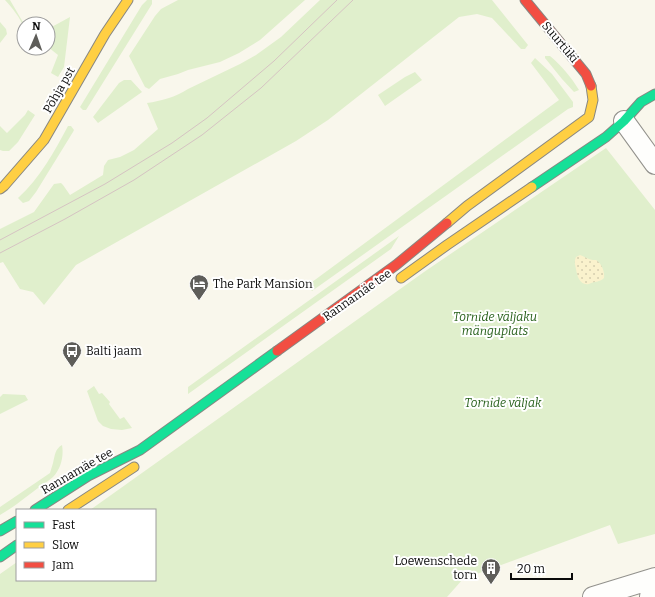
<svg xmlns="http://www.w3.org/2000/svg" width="655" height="597" viewBox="0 0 655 597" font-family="Bitter,serif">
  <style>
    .green { fill: #e0efcc }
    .sand { fill: url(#sand-dots) }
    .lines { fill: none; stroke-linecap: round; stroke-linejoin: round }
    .street-casing { stroke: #92918c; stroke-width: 22 }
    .fast-casing { stroke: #888782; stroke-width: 11 }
    .slow-casing { stroke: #888782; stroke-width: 11 }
    .jam-casing { stroke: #888782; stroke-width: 11 }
    .street { stroke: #fefefc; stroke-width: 20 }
    .fast { stroke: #16e098; stroke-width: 9 }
    .slow { stroke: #ffcf43; stroke-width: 9 }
    .jam { stroke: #f24e42; stroke-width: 9 }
    .tram { stroke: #d5c3c2; stroke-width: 1 }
    .labels { text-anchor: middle; stroke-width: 4; stroke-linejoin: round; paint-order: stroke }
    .street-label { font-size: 12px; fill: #0a0a0a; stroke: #fff }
    .poi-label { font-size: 12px; fill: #0a0a0a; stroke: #fff; text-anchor: start }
    .park-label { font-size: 12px; font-style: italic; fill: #27601b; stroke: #fff }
  </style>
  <defs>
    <pattern id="sand-dots" width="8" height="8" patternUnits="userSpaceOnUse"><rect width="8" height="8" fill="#faf2cd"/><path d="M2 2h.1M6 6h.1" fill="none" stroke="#d5ceaf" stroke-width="1.8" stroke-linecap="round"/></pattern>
  </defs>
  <rect width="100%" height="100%" fill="#f9f7ec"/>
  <!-- green -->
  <path class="green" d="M5,0h5l14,24v5c-3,-11 -12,-21 -19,-29z
    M147,0h5v4l-66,106h-3l-3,-3 62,-102z
    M178,0h127l-45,40 -21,13 -19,9 -32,8 -10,4 -18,5 -11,10 -4,-2 -16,-31 26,-40 6,-7z
    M320,0h172l36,45 -3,4h-4l-29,-31 -15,-4 -18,3 -131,103 -32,21 -220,124 -32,40 -11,-13 -13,-3 -17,-27 -3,1v-34l34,-17 20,-28 7,-1 2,2 7,10 33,-20 1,-9 4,-6 12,-3 14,-7 24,-21 -11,-26c14,-2 29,-6 41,-14l52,-25 16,-9 25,-18z
    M70,17l-6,50 -6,10 -7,-4 7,-18 -10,-8v-18z
    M0,22l6,7 1,5 -7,9z
    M545,56h5c12,10 21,21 29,34l-5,2 -12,-13 -17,-21z
    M535,58l17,16 21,28v5l-5,2 -256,182 -4,-6 251,-185 -28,-37z
    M415,72l7,8 -37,26 -7,-11 27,-18z
    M124,80h7l11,12 -44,31 -5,-6 26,-34z
    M28,110l7,5 -17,27 -9,9h-6l-3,-1v-24l7,7 18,-18z
    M68,126h3l3,4 -1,2 -37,60 -7,9 -6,2 -5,-5c22,-20 36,-46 50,-72z
    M606,148l49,62v324l-37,10 -8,-19 -147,54 -16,18h-447v-23l17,-12v18h138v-70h-65l334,-238z
    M399,236l-8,13 -203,145v-7z
    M94,386l5,8 3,-1 8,9 -1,2 11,15 4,-2 8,11 -10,2 -11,-1 -8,-3 -5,-5 -11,-30z
    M3,394l22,1 3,5 -28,14v-17z
    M62,445c2,11 -1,24 -9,32 -4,4 -10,7 -15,11 -12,9 -24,19 -38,27v-8l50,-34c1,-3 2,-7 3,-10 2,-8 2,-14 9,-18z"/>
  <!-- sand -->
  <path class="sand" d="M580,255c4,1 5,3 9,4 2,1 5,1 7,1 6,3 9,13 8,18 -3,3 -5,3 -9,4 -2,0 -4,1 -6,2 -9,2 -12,-8 -13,-15 -1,-5 -2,-7 0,-12z"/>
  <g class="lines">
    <defs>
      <path id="street" d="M624,121l31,43
        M593,597l62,-19
        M650,597l3,-18"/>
      <path id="fast" d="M532,187l74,-50 18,-16 17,-19 14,-8
        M35,510l53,-34 52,-26 137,-99
        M0,531l17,-10
        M0,557l17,-12"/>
      <path id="slow" d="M0,189l4,-3 40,-46 61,-106 23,-34
        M447,223l20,-17 122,-89 4,-17 -2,-14
        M401,278l46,-33 85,-58
        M68,510l66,-43"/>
      <path id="jam" d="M525,0l61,74 5,12
        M277,351l119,-86 51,-42"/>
    </defs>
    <!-- street casing -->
    <use href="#street" class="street-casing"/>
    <!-- fast casing -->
    <use href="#fast" class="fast-casing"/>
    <!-- slow casing -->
    <use href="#slow" class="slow-casing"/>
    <!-- jam casing -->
    <use href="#jam" class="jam-casing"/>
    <!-- street -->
    <use href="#street" class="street"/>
    <!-- fast -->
    <use href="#fast" class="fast"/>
    <!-- slow -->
    <use href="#slow" class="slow"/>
    <!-- jam -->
    <use href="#jam" class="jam"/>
    <!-- tram -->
    <path class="tram" d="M0,240l105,-56 67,-41 35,-25 67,-57 63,-61
      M0,253l65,-34 69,-39 68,-45 59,-47 92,-88"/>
  </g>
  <!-- icons -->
  <defs>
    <symbol id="hotel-pin" viewBox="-11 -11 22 30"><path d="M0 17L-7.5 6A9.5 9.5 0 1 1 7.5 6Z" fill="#5e5d59" stroke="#fff"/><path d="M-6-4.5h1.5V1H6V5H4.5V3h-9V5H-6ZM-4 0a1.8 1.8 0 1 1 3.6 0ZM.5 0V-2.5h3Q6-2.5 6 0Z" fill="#fff"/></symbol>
    <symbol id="bus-pin" viewBox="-11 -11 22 30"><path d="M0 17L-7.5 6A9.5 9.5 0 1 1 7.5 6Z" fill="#5e5d59" stroke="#fff"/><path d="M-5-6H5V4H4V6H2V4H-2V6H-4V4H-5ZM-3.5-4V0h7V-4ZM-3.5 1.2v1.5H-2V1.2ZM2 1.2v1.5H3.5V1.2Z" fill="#fff"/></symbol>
    <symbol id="building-pin" viewBox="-11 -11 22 30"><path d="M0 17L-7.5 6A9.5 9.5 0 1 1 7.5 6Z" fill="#5e5d59" stroke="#fff"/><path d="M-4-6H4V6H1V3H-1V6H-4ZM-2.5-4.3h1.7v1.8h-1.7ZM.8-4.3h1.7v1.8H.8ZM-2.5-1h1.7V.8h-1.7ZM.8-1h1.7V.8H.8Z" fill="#fff"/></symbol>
  </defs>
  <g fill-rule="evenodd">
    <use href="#hotel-pin" x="188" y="273" width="22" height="30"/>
    <use href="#bus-pin" x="61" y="340" width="22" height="30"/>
    <use href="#building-pin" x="480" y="557" width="22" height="30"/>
  </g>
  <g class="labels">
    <!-- street labels -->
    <g class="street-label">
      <text transform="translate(560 42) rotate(50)" y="4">Suurtüki</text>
      <text transform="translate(59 90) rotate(-60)" y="4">Põhja pst</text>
      <text transform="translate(357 295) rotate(-35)" y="4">Rannamäe tee</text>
      <text transform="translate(77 471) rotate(-30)" y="4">Rannamäe tee</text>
    </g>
    <!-- poi labels -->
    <g class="poi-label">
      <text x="213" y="288">The Park Mansion</text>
      <text x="86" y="355">Balti jaam</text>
      <text x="477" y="565" text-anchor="end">Loewenschede<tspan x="477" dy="14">torn</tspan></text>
    </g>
    <!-- park labels -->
    <g class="park-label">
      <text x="495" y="321">Tornide väljaku<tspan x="495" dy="14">mänguplats</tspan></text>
      <text x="503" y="407">Tornide väljak</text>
    </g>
  </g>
  <!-- legend -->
  <rect x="16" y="509" width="140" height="72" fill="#ffffff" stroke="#9d9d9d"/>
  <rect x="24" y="522" width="20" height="6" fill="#16e098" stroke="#9d9d9d"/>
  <text x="52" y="529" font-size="12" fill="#0a0a0a">Fast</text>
  <rect x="24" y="542" width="20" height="6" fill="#ffcf43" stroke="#9d9d9d"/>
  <text x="52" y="549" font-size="12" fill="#0a0a0a">Slow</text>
  <rect x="24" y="562" width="20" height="6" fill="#f24e42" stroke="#9d9d9d"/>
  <text x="52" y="569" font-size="12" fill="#0a0a0a">Jam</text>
  <!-- north arrow -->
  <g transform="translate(36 36) rotate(2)"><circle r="19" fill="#ffffff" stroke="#9d9d9d"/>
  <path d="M0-3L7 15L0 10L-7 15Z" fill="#5e5d59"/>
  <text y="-6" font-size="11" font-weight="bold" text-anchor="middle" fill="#0a0a0a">N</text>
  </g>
  <!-- scale -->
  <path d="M511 573v6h61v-6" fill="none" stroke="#0a0a0a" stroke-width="2"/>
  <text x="517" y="573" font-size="12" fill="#0a0a0a" stroke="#ffffff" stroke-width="3" paint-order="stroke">20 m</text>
</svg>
